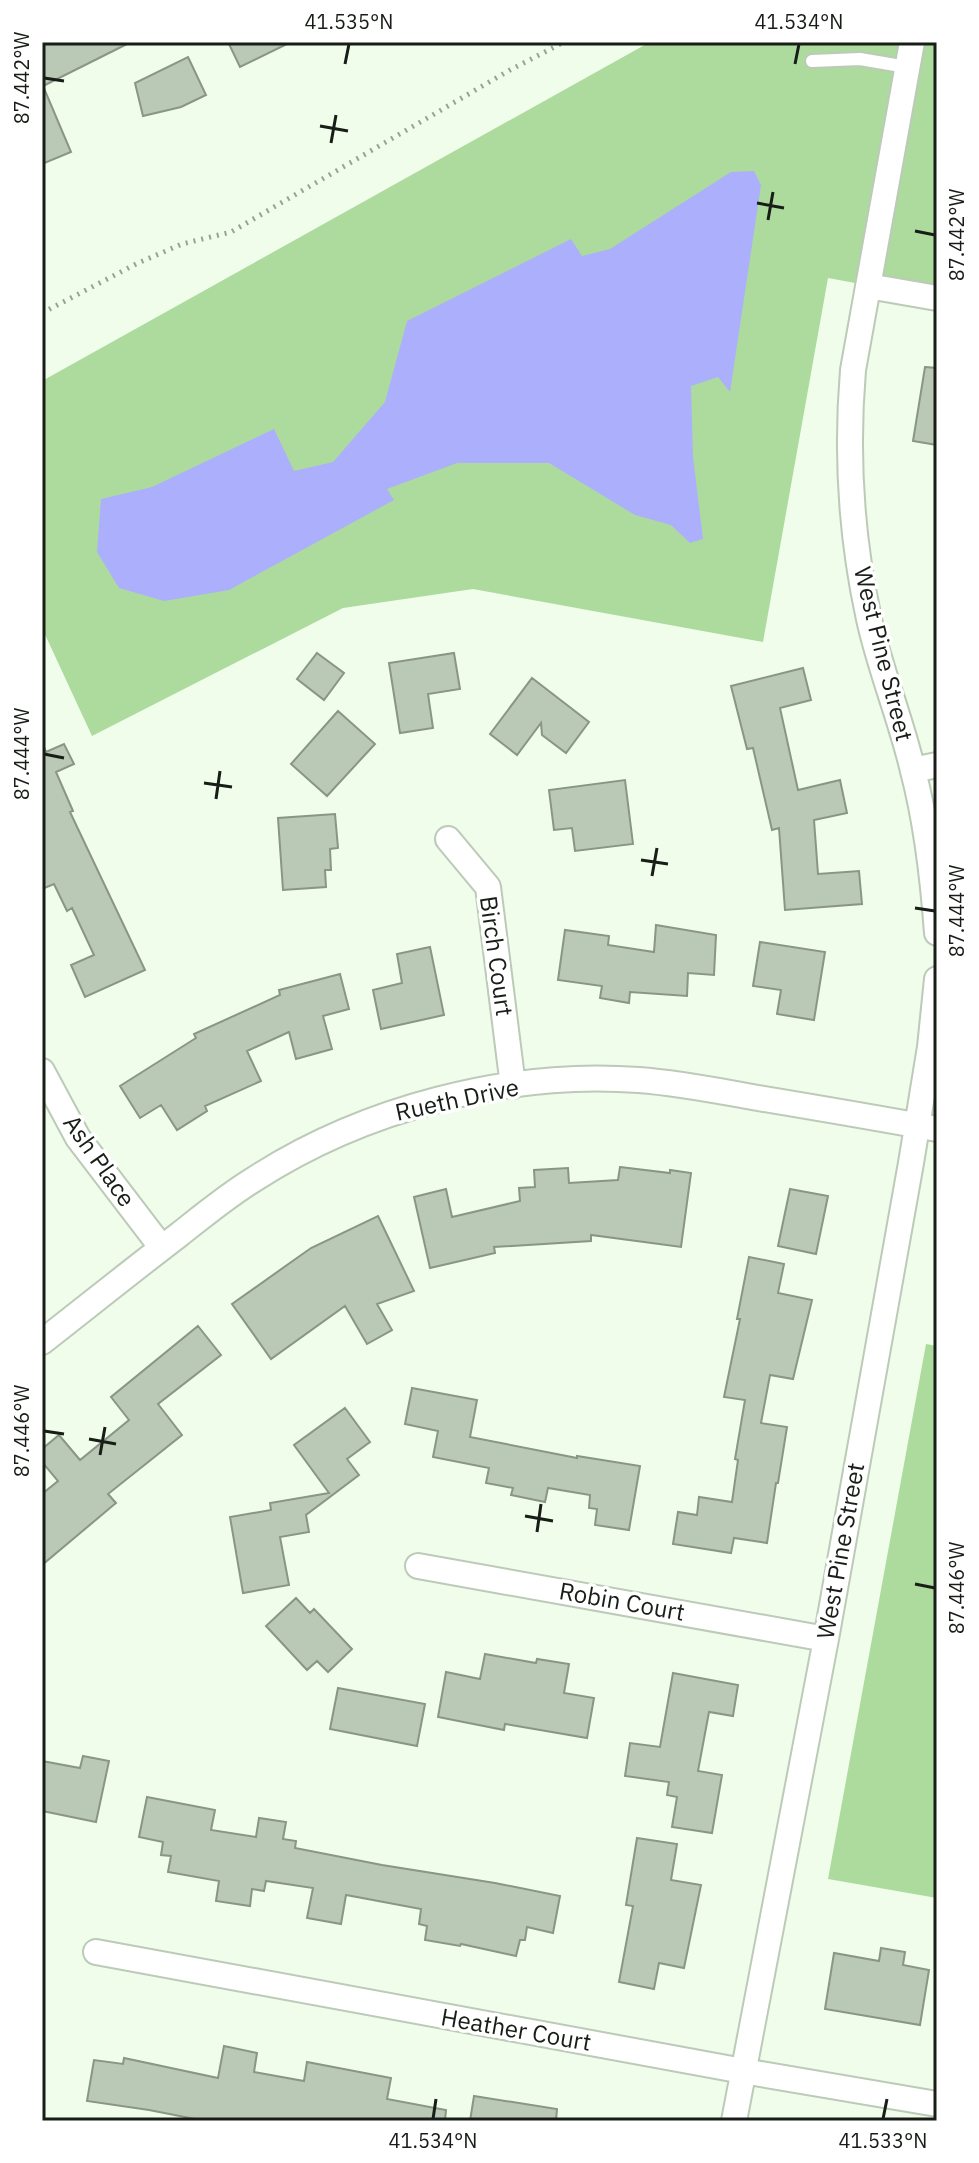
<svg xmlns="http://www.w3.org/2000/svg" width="979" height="2163" viewBox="0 0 979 2163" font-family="'IBM Plex Sans',sans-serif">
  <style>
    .green { fill: #addb9e }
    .water { fill: #acaffb }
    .building { fill: #bac8b6; stroke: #899684; stroke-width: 2 }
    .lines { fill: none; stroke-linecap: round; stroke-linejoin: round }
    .service-casing { stroke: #bccab8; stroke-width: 16 }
    .minor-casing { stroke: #bccab8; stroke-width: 28 }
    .path { stroke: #98a395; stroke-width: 5; stroke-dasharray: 2 6; stroke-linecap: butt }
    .service { stroke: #fff; stroke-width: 12 }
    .minor { stroke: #fff; stroke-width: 24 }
    .ticks { fill: none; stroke: #181d17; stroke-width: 3 }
    .labels { text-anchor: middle; stroke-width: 7; stroke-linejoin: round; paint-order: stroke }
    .street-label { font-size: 24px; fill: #181d17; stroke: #fff }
    .neatline { fill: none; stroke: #181d17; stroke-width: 3 }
    .ticks-label { font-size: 20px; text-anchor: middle; fill: #181d17 }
  </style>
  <rect width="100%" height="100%" fill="#effdea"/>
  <!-- green -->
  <path class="green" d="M650,42h287v256l-109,-20 -65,364 -290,-53 -130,19 -251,128 -50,-108v-247z
    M926,1344l11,2v552l-109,-19z"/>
  <!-- water -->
  <path class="water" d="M754,171l7,14 -31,207 -12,-15 -27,9 2,71 10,82 -13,4 -19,-18 -36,-10 -86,-52h-92l-70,26 7,11 -165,90 -65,11 -45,-13 -22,-36 4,-53 51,-12 122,-58 20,42 39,-9 52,-60 22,-81 164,-82 11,17 28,-7 121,-77z"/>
  <!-- building -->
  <path class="building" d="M42,42h89l-88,44 28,66 -29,12z
    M228,42h63l-51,25z
    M188,57l18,38 -25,12 -38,9 -8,-33z
    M925,367l12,1v77l-24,-4z
    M317,653l27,20 -20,27 -27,-21z
    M454,653l6,36 -32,5 5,34 -33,5 -11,-70z
    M803,668l8,32 -31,8 18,82 42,-10 7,33 -33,7 4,54 41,-3 3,33 -77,6 -6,-82 -7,2 -19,-82 -6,1 -16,-63z
    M532,678l57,44 -23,31 -24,-18 -1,-12 -24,32 -27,-21z
    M338,711l37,33 -48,52 -36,-32z
    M42,742l4,10 18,-8 10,20 -18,8 17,39 -3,1 75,158 -60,27 -14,-32 23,-10 -22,-47 -5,3 -13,-27 -12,5z
    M625,780l8,64 -58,7 -3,-23 -18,2 -5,-40z
    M335,814l3,34 -8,1 1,21h-6l1,17 -43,3 -5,-72z
    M656,925l60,10 -2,40 -26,-2 -1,23 -57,-4 -1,11 -29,-5 2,-12 -44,-6 7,-50 44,6 -1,9 46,7z
    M760,942l65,10 -11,68 -37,-6 4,-24 -28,-4z
    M430,947l14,68 -63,14 -8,-39 29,-7 -5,-29z
    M340,974l9,35 -26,7 9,33 -36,10 -7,-27 -42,19 14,30 -56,25 2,5 -30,19 -16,-25 -21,13 -20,-32 76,-48 -2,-4 86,-39 -1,-5z
    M620,1167l50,6v-3l21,3 -10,74 -90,-12v6l-97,6 1,6 -65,15 -16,-71 32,-8 6,28 68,-16 -1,-13 16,-1 -1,-17 34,-2 1,15 49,-3z
    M790,1189l38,7 -12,58 -38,-8z
    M378,1216l36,75 -37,13 15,26 -25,14 -22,-38 -74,53 -39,-55 79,-56z
    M749,1257l35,7 -6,29 34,7 -19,79 -23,-4 -9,48 26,4 -9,56h-2l-9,60 -33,-5 -3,15 -58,-9 5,-32 19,3 2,-18 33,5 6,-42 -3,-1 10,-59 -21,-3 16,-78h-3z
    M198,1326l23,29 -63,49 24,31 -74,59 8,9 -74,62v-71l16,-13 -16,-19v-13l17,-14 21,25 49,-40 -18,-23z
    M412,1388l65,12 -7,37 107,21v-2l63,10 -11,64 -34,-5 2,-16 -8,-1 1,-13 -42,-7 -3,14 -34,-7 2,-7 -27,-5 3,-15 -56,-11 5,-26 -33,-7z
    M345,1408l25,34 -23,17 12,16 -53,40 3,17 -29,5 9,48 -46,8 -13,-76 41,-7 -1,-7 59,-10 -35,-48z
    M296,1598l14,15 4,-4 38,40 -24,23 -11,-11 -10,9 -41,-44z
    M485,1654l51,9 1,-4 32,5 -5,29 30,5 -7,40 -82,-14 -1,6 -66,-13 8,-45 34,7z
    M673,1673l65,12 -5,31 -24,-4 -11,59 24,4 -10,58 -40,-6 5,-30 -10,-2 2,-13 -44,-6 5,-33 30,4z
    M338,1688l87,16 -8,42 -87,-17z
    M83,1756l26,5 -13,61 -54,-11v-50l38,7z
    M147,1797l68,13 -4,20 45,7 3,-19 27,4 -3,17 13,2 -1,7 87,17 113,18 65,13 -7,37 -26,-6 -2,13h-5l-4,16 -55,-12 -1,2 -35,-6 2,-14 -8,-2 2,-15 -75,-14 -5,29 -34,-6 6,-30 -47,-7 -2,10 -12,-2 -2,17 -34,-5 3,-20 -51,-9 3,-16 -10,-1 2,-13 -24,-5z
    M637,1838l40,6 -6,36 30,5 -17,83 -25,-5 -5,26 -35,-7 14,-76 -7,-1z
    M881,1948l24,4 -2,13 26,5 -9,55 -95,-16 9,-56 45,8z
    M224,2046l33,7 -3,19 50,9 3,-19 84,16 -4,21 59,11 -1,11h-240l-56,-11 -62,-9 7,-41 29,4 1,-6 94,20z
    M474,2096l83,13 -1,12h-86z"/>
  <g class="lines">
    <defs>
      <path id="service" d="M812,61l48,-2 47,8"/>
      <path id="minor" d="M912,42l-59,328c-7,83 -2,167 16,249 11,51 32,100 44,152 14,53 20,107 24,162
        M868,286l69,12
        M913,770l24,-5
        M448,839l40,48 25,199
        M42,1071l36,67 84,110
        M42,1342c46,-36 92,-73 138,-108 24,-19 47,-38 73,-54 109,-71 256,-110 386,-100 40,3 80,11 119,18 60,10 119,20 179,31
        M418,1566l408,73
        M96,1952l647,119 194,33
        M734,2121l92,-482 85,-476 19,-116 7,-68"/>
    </defs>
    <!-- service casing -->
    <use href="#service" class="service-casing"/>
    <!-- minor casing -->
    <use href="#minor" class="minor-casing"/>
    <!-- path -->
    <path class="path" d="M42,313l96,-50 44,-19 49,-12 279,-162 54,-28"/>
    <!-- service -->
    <use href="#service" class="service"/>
    <!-- minor -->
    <use href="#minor" class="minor"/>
  </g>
  <!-- ticks -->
  <path class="ticks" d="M345,64l4,-20M795,64l4,-20M44,78l20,3M320,126l28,5M331,143l5,-28M757,203l27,5M768,220l5,-28M915,231l20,4M44,754l20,4M204,783l28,4M216,799l4,-28M641,860l27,4M652,876l5,-28M915,908l20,3M44,1431l20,3M89,1439l27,5M100,1455l5,-28M525,1516l28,5M537,1532l4,-28M915,1584l20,4M433,2119l3,-20M883,2119l4,-20"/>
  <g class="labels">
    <!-- street labels -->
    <g class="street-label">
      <text transform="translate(883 654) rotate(76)" y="8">West Pine Street</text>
      <text transform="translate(496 956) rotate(82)" y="8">Birch Court</text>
      <text transform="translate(457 1100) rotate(-12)" y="8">Rueth Drive</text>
      <text transform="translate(99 1161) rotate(55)" y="8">Ash Place</text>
      <text transform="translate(841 1551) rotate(-80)" y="8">West Pine Street</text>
      <text transform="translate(622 1602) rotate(10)" y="8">Robin Court</text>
      <text transform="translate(516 2030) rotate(10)" y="8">Heather Court</text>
    </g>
  </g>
  <!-- border -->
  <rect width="979" height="2163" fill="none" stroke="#ffffff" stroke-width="88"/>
  <rect x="44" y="44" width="891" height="2075" class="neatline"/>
  <g class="ticks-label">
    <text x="349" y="29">41.535°N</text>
    <text x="799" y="29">41.534°N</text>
    <text transform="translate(22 78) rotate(-90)" y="7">87.442°W</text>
    <text transform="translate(957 235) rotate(-90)" y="7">87.442°W</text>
    <text transform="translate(22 754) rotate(-90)" y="7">87.444°W</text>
    <text transform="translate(957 911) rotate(-90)" y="7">87.444°W</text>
    <text transform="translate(22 1431) rotate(-90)" y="7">87.446°W</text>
    <text transform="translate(957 1588) rotate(-90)" y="7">87.446°W</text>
    <text x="433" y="2148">41.534°N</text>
    <text x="883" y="2148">41.533°N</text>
  </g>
</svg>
